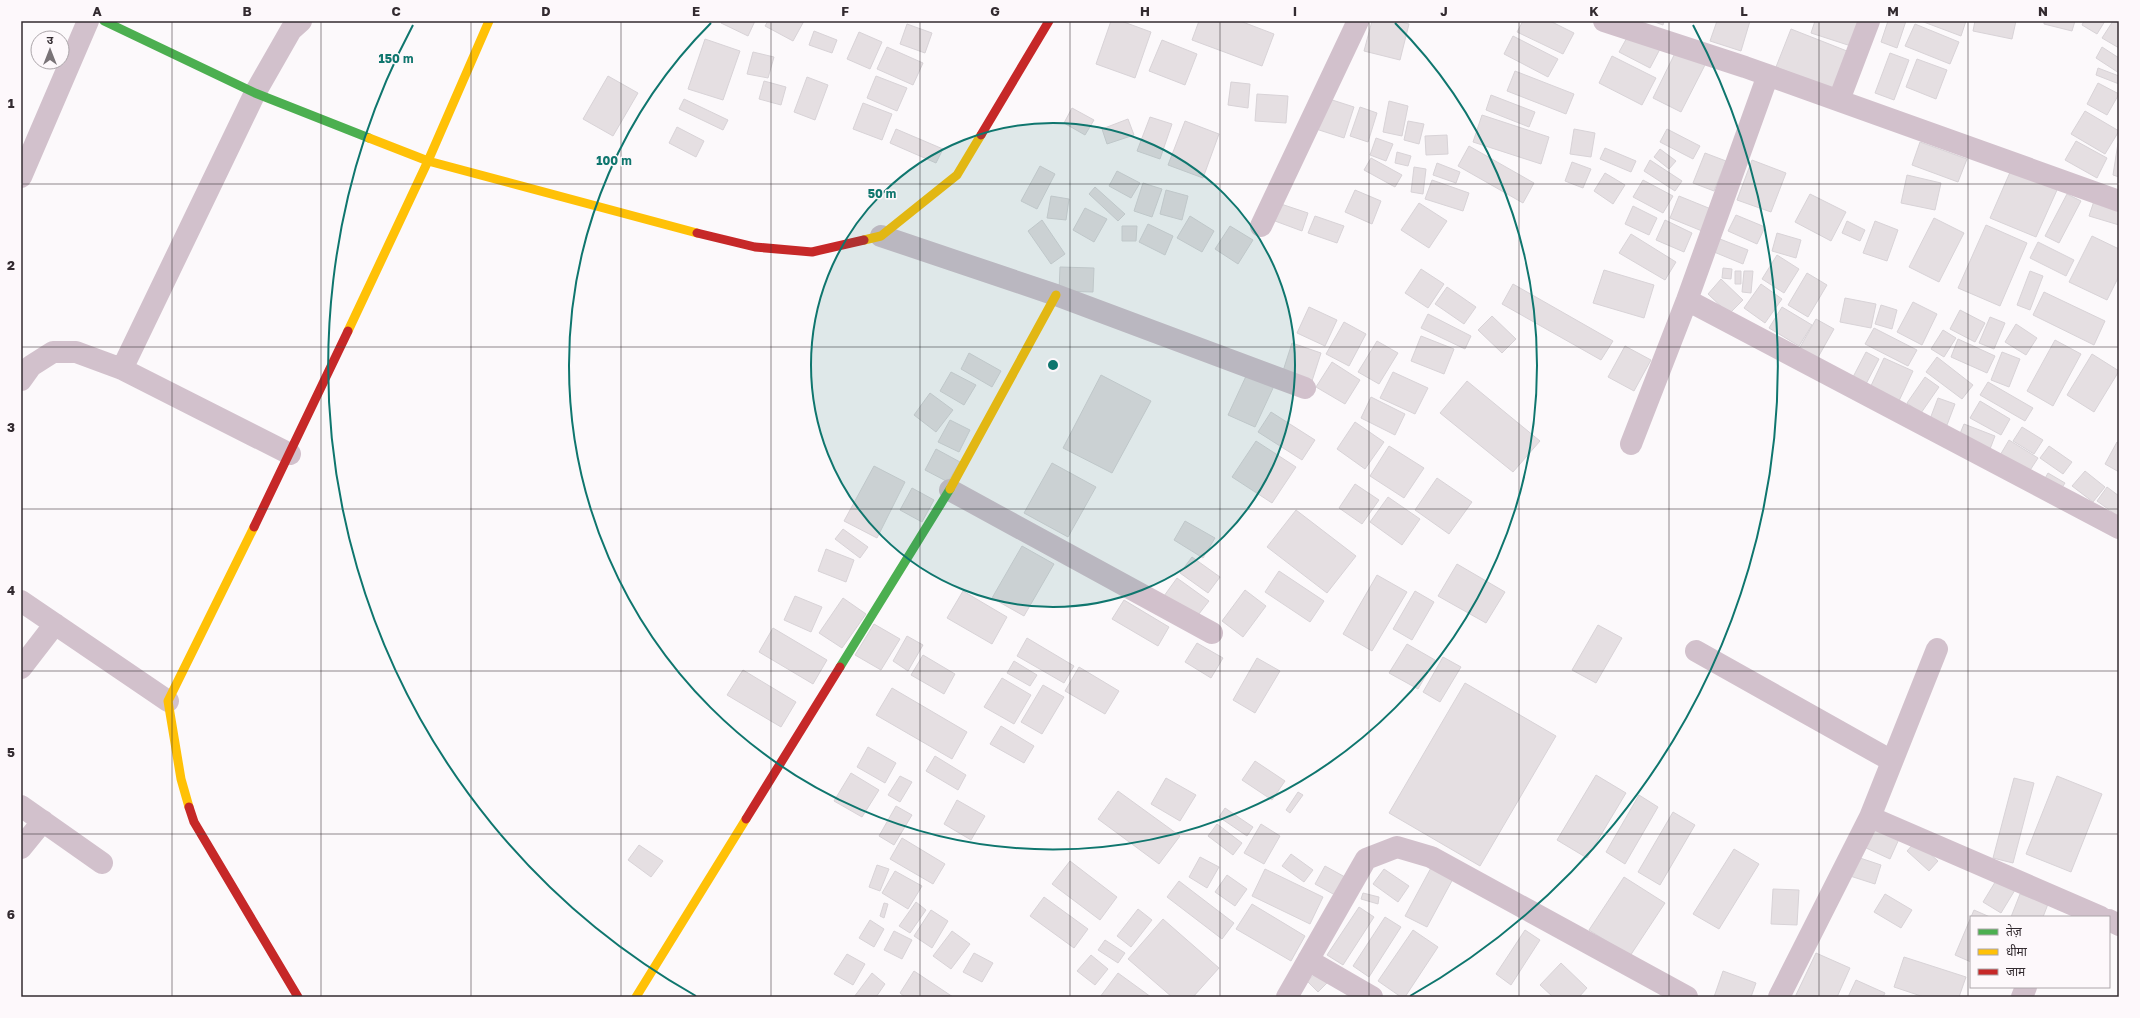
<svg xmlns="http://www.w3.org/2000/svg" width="2140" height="1018" viewBox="0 0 2140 1018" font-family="'Golos Text','Noto Sans Devanagari',sans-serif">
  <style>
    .building { fill: #e5dfe2; stroke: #d8d3d7 }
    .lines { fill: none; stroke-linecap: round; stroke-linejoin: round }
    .street { stroke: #d2c1cc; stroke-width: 22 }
    .fast { stroke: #4caf50; stroke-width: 9 }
    .slow { stroke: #ffc107; stroke-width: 9 }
    .jam { stroke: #c62828; stroke-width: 9 }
    .grid { fill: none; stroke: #332b30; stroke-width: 1; stroke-opacity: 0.55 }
    .ring { fill: none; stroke: #0f766e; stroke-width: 2 }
    .centre { fill: #0f766e; stroke: #fdf8fb; stroke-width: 2 }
    .ring-label { font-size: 12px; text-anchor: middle; font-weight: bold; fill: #0f766e; stroke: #fdf8fb; stroke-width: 3; stroke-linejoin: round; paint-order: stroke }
    .neatline { fill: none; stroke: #332b30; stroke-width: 1.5 }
    .grid-label { font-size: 13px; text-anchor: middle; font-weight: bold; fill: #332b30 }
  </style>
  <rect width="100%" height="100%" fill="#fcf9fb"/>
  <!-- building -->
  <path class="building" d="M722,21h33l-7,15 -27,-13z
    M768,21h36l-11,20 -28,-15z
    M1111,21h10l30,11 -16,46 -39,-14z
    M1199,21h41l34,13 -12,32 -70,-26z
    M1372,21h25l12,3 -9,36 -36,-9z
    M1523,21h27l24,12 -11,21 -46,-22z
    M1652,21h12l-1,4z
    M1717,21h33l-9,30 -31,-10z
    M1815,21h48l-9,26 -43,-14z
    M1888,21h18l-9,27 -16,-6z
    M1921,21h45l-5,15z
    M1975,21h41l-4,18 -39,-8z
    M2044,21h31l-3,10 -28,-7z
    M2084,21h21l-8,13 -15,-9z
    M2113,21h6v27l-17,-10z
    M907,24l25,9 -7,20 -25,-9z
    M1915,24l44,18 -9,22 -45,-18z
    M1791,29l61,24 -15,38 -61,-24z
    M814,31l23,9 -5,13 -23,-8z
    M859,32l23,10 -12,27 -23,-10z
    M1629,34l31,15 -10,19 -31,-16z
    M1513,36l45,23 -10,18 -44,-23z
    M705,39l35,12 -17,49 -35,-11z
    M1162,40l35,14 -12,31 -36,-14z
    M887,47l36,16 -10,22 -36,-16z
    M2102,47l17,11v15l-23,-15z
    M1677,49l29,14 -25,49 -28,-14z
    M753,52l21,5 -6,21 -21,-4z
    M1890,53l19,7 -15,40 -19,-7z
    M1612,56l44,22 -14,27 -43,-22z
    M1917,59l30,11 -11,29 -30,-12z
    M2098,68l21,8v8l-23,-9z
    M1515,71l59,23 -8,20 -59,-23z
    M608,76l30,17 -25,43 -30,-17z
    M876,76l31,12 -10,23 -30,-13z
    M807,77l21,8 -13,35 -21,-8z
    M764,81l22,6 -5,18 -22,-6z
    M1231,82l19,2 -2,24 -20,-3z
    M2098,83l21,11 -12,21 -20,-11z
    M1257,94l31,2 -2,27 -31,-2z
    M1491,95l44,17 -6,15 -43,-17z
    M1326,98l28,9 -10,31 -28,-9z
    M684,99l44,21 -5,10 -44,-21z
    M1389,101l19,5 -6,30 -19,-4z
    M863,103l29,11 -10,26 -29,-11z
    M1360,107l17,6 -9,29 -18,-6z
    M1072,108l22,12 -9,15 -21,-12z
    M2085,111l34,20 -14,23 -34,-20z
    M1482,115l67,22 -8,27 -68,-22z
    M1150,117l22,7 -12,35 -23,-8z
    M1128,119l6,16 -27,9 -5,-15z
    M1185,121l34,13 -16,44 -35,-13z
    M1408,121l16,3 -5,20 -15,-4z
    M677,127l27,14 -8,16 -27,-14z
    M896,129l47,20 -7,14 -46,-20z
    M1574,129l21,4 -4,24 -21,-3z
    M1667,129l33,17 -7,13 -33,-17z
    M1447,135l1,19 -22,1 -1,-19z
    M1376,138l17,6 -7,17 -16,-6z
    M2076,141l31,17 -10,20 -32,-18z
    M1920,142l47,17 -9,23 -46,-17z
    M2118,143h1v34l-6,-2z
    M1469,146l65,37 -11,20 -65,-37z
    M1605,148l31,13 -5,11 -31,-13z
    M1660,149l16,12 -7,8 -15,-12z
    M1397,152l14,4 -3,10 -13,-3z
    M1705,153l21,8 -12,30 -21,-8z
    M1371,158l31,17 -7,12 -31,-17z
    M1650,160l32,21 -7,10 -31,-20z
    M1752,160l34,13 -15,39 -34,-12z
    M1572,162l19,7 -8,19 -18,-7z
    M1437,163l23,9 -4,11 -23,-8z
    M1040,166l15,8 -18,35 -16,-8z
    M1414,167l12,2 -3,25 -12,-2z
    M2011,170l46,20 -21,47 -46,-19z
    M1117,171l23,12 -9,15 -22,-12z
    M1605,173l20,12 -12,19 -19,-13z
    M1907,175l34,8 -6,27 -34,-7z
    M1432,180l37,13 -6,18 -38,-12z
    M1643,180l30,16 -10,17 -30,-16z
    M1143,183l19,6 -10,28 -18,-6z
    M1095,187l30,27 -7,7 -29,-27z
    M1166,190l22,6 -6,24 -22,-6z
    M1355,190l26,11 -9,23 -27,-12z
    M1810,194l36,18 -15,29 -36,-19z
    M2067,194l14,7 -22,42 -14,-7z
    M1051,196l18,3 -3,21 -19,-2z
    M1679,196l32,13 -9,22 -32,-13z
    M2095,198l24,8v19l-30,-9z
    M1419,203l28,18 -18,27 -28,-18z
    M1281,204l27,9 -6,18 -27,-10z
    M1633,206l24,12 -8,17 -24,-11z
    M1085,208l22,11 -13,23 -21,-12z
    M1736,215l29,12 -8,17 -29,-13z
    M1190,216l24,15 -12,21 -25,-14z
    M1315,216l29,10 -7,17 -29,-10z
    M1934,218l30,15 -25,49 -30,-15z
    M1042,220l23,34 -14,10 -23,-33z
    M1665,220l27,13 -8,19 -28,-12z
    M1847,221l18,9 -5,11 -18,-8z
    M1875,221l23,9 -11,31 -24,-8z
    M1148,224l25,12 -8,19 -26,-13z
    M1986,225l41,18 -27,63 -42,-18z
    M1122,226h15l-1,15h-14z
    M1230,226l23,14 -15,24 -23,-15z
    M1777,233l24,7 -5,18 -24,-7z
    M1631,234l45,28 -11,18 -46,-27z
    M2092,236l27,13v27l-12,24 -38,-18z
    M1720,239l28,11 -5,14 -29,-12z
    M2038,242l36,18 -8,16 -36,-18z
    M1777,255l22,14 -15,24 -22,-14z
    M1060,267l34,1 -1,24 -34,-1z
    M1723,268l9,1 -1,10 -9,-1z
    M1421,269l23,15 -16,24 -23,-15z
    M1604,270l50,15 -10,33 -51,-15z
    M1735,271h6v13h-6z
    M1744,271h9l-2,22 -9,-1z
    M2030,271l13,5 -13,34 -13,-5z
    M1807,273l20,12 -19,32 -20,-12z
    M1721,279l22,21 -14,14 -21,-20z
    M1513,284l100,57 -12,19 -99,-56z
    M1761,284l21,15 -17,24 -21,-15z
    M1447,287l29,20 -12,17 -29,-20z
    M2044,292l61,29 -11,24 -61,-30z
    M1845,298l31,6 -5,24 -31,-6z
    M1913,302l24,12 -15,31 -25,-13z
    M1881,305l16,5 -5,19 -17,-5z
    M1309,307l28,13 -12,26 -28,-13z
    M1782,307l30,18 -13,21 -30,-18z
    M1960,310l25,13 -10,19 -25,-13z
    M1428,314l43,22 -6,13 -44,-21z
    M1492,316l24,23 -14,14 -24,-23z
    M1990,317l15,6 -11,26 -15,-6z
    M1816,319l18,10 -17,30 -18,-10z
    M1344,322l22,12 -17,32 -23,-12z
    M2016,324l21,14 -11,17 -21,-13z
    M1874,328l43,22 -9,16 -43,-22z
    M1943,330l13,8 -12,19 -13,-8z
    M1421,336l33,13 -10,25 -33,-13z
    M1958,339l37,17 -8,17 -36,-16z
    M2055,340l26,14 -28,52 -26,-15z
    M1377,341l21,12 -19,31 -21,-12z
    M1292,343l29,10 -9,28 -29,-10z
    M1625,346l26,14 -17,31 -26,-14z
    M1866,352l13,7 -13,25 -13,-7z
    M2002,352l18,7 -11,28 -18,-7z
    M969,353l32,18 -9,16 -31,-18z
    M2092,354l27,17 -25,41 -27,-17z
    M1937,357l36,28 -11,14 -36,-27z
    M1884,358l29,13 -15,32 -29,-13z
    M1332,362l28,18 -15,24 -29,-17z
    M951,372l25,13 -12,20 -24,-14z
    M1393,372l35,16 -13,26 -35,-16z
    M1247,374l27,12 -19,41 -27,-12z
    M1101,375l50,26 -39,72 -49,-25z
    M1925,377l14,10 -18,26 -14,-10z
    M1467,381l73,60 -27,31 -73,-59z
    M1988,382l45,26 -8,13 -45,-26z
    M930,393l23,17 -17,22 -22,-17z
    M1371,397l34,17 -10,21 -34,-17z
    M1938,398l17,6 -8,21 -17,-6z
    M1980,401l30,18 -9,16 -31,-17z
    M1271,412l44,28 -13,20 -44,-28z
    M950,420l20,10 -11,22 -21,-10z
    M1355,422l29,20 -19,27 -28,-20z
    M1964,424l31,12 -5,13 -31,-13z
    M2022,427l21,13 -9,14 -21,-13z
    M2009,440l29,18 -11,17 -28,-18z
    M1256,441l40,26 -24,36 -40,-26z
    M2117,442l2,1v29l-14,-8z
    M1389,446l35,22 -20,30 -34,-22z
    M2049,446l23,16 -9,12 -23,-16z
    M936,449l24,13 -12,20 -23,-12z
    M1052,463l44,24 -28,50 -44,-24z
    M874,466l31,16 -28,56 -33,-17z
    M2085,471l20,16 -12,15 -21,-16z
    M2048,473l17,10 -6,9 -16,-10z
    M1437,478l35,24 -23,32 -34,-24z
    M1355,484l24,16 -17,24 -23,-16z
    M2107,487l12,9v21l-22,-16z
    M912,488l22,12 -12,22 -22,-12z
    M1388,497l32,22 -18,26 -32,-23z
    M1296,510l60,46 -29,37 -60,-46z
    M1185,521l30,17 -12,20 -29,-18z
    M843,529l25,18 -8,11 -25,-19z
    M1022,546l32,18 -30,52 -32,-18z
    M826,549l28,11 -8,22 -28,-11z
    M1192,557l28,20 -12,16 -28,-20z
    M1457,564l48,28 -19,31 -48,-27z
    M1279,571l45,30 -14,21 -45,-30z
    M1377,575l30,17 -35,59 -29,-17z
    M1177,578l32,23 -14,18 -31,-23z
    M1245,590l21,16 -23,31 -21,-16z
    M963,591l44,26 -15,27 -45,-26z
    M1415,591l19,11 -22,38 -19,-11z
    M795,596l27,11 -11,25 -27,-12z
    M843,598l23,16 -24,34 -23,-15z
    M1124,600l45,27 -11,19 -46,-27z
    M874,624l26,15 -19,31 -26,-15z
    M1598,625l24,13 -26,45 -24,-13z
    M773,628l54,32 -14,24 -54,-32z
    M907,636l16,9 -15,26 -15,-10z
    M1027,638l47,28 -10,17 -47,-27z
    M1197,643l26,15 -12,20 -26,-16z
    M1407,644l28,16 -17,29 -29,-16z
    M923,655l32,19 -11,20 -33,-19z
    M1443,657l18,10 -21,35 -17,-10z
    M1257,658l23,13 -25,42 -22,-13z
    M1014,661l23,14 -7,11 -23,-13z
    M1079,667l40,24 -14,23 -40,-23z
    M743,670l53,32 -15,25 -54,-32z
    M1002,678l29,17 -17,29 -30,-17z
    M1465,683l91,53 -76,130 -91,-53z
    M1043,685l21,12 -22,37 -21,-12z
    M892,688l75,44 -15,27 -76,-44z
    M1001,726l33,20 -10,17 -34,-19z
    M868,747l28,16 -11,20 -28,-16z
    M935,756l31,19 -8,15 -32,-19z
    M1255,761l30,20 -13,19 -30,-20z
    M851,773l28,17 -17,27 -28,-16z
    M1596,775l30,18 -39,65 -30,-18z
    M900,776l12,6 -12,20 -12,-7z
    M2057,776l45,18 -31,78 -45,-18z
    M1166,778l30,17 -16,26 -29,-17z
    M2014,778l20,5 -21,80 -20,-5z
    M1118,791l62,45 -21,28 -61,-45z
    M1298,792l5,3 -13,18 -4,-3z
    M1639,795l19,12 -33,57 -19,-12z
    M957,800l28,16 -14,24 -27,-16z
    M896,806l16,9 -18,30 -15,-9z
    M1225,808l28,19 -6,9 -28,-19z
    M1673,812l22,13 -35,60 -22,-13z
    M1217,824l25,19 -9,12 -25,-19z
    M1261,824l19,12 -16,28 -20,-11z
    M1873,828l26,11 -9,20 -26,-12z
    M902,838l43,26 -12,20 -43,-25z
    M1916,841l22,20 -9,10 -22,-20z
    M639,845l24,16 -12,16 -23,-17z
    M1734,849l25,15 -40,65 -26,-15z
    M1291,854l22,16 -9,12 -22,-16z
    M1854,856l27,9 -6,19 -28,-9z
    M1200,857l19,10 -12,21 -18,-11z
    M1070,861l47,36 -17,23 -48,-36z
    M877,865l12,4 -9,22 -11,-4z
    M1325,866l20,11 -10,18 -20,-11z
    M1432,866l22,11 -27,50 -22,-11z
    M1265,869l58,28 -13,27 -58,-28z
    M1384,869l25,17 -11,16 -25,-18z
    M895,871l27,15 -14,23 -26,-16z
    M1227,875l20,14 -12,17 -20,-14z
    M1624,877l41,26 -35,53 -41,-26z
    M1997,879l18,11 -14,23 -18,-11z
    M1179,881l55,42 -12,16 -55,-42z
    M1773,889l26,1 -2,35 -26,-1z
    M1363,893l16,4 -1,7 -17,-5z
    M1885,894l27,16 -11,18 -27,-16z
    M2020,894l28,10 -5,13h-32z
    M1044,897l44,32 -14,19 -44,-32z
    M916,902l10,8 -16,23 -11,-7z
    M884,903l4,1 -4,14 -4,-2z
    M1252,904l53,32 -14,25 -55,-32z
    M1359,907l15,10 -31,48 -16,-10z
    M1138,909l14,11 -21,27 -14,-11z
    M931,910l17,11 -16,27 -18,-12z
    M1974,910l16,7h-19z
    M1385,917l16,10 -32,50 -16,-11z
    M1971,917v45l-16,-7z
    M1163,919l56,49 -26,29h-21l-44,-38z
    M870,920l14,9 -10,18 -15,-9z
    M1413,930l25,17 -33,50h-4l-23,-16z
    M1525,930l15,10 -29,45 -15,-11z
    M894,931l18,9 -10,19 -18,-9z
    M952,931l18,13 -19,25 -18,-13z
    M1105,940l20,13 -7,10 -20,-13z
    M974,953l19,10 -11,19 -19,-10z
    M1816,953l34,15 -13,29h-42z
    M847,954l18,10 -12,21 -19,-11z
    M1091,955l17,14 -13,16 -18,-14z
    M1904,957l62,20 -7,20h-35l-30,-10z
    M1561,963l26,25 -8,9h-26l-13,-12z
    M914,971l39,26h-48l-5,-4z
    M1723,971l33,12 -5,14h-37z
    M1317,972l10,11 -9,9 -11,-11z
    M872,973l13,11 -9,13h-22z
    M1118,973l33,24h-51z
    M1856,980l29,13 -2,4h-35z"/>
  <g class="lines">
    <!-- street -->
    <path class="street" d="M1604,21l141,46 374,134
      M1839,100l30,-79
      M21,177l67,-156
      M1261,226l97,-205
      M881,236l175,59 249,93
      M1687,300l432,228
      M122,369l133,-276 36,-63 10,-9
      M21,380l10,-14 22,-14h23l46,17 168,85
      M1631,444l56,-144 81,-225
      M950,490l262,143
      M21,601l147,100
      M1696,651l196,110
      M21,668l34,-44
      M21,806l81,57
      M1870,817l231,100
      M21,848l22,-27
      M2109,920l10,5
      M1308,960l64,37
      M1287,997l79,-138 31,-12 34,10 256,140
      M1779,997l91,-180 67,-168
      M2022,997l4,-10"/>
    <!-- fast -->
    <path class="fast" d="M104,21l151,72 114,45
      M840,667l110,-178"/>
    <!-- slow -->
    <path class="slow" d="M369,138l59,23 269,72
      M864,240l17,-4 76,-61 24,-40
      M348,331l80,-170 61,-140
      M950,489l106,-194
      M189,807l-8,-28 -13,-78 86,-174
      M636,997l110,-178"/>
    <!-- jam -->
    <path class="jam" d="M981,135l68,-114
      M697,233l58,14 57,5 52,-12
      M254,527l94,-196
      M189,807l5,15 104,175
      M746,819l94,-152"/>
  </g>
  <!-- grid -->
  <path class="grid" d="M172,21v976M321,21v976M471,21v976M621,21v976M771,21v976M920,21v976M1070,21v976M1220,21v976M1369,21v976M1519,21v976M1669,21v976M1819,21v976M1968,21v976M21,184h2098M21,347h2098M21,509h2098M21,671h2098M21,834h2098"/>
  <!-- distance rings -->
  <circle cx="1053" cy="365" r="242" fill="#0f766e" fill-opacity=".12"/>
  <g class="ring">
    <circle cx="1053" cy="365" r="242"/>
    <path d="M1395 23A484 484 0 1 1 711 23"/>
    <path d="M696 996A725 725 0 0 1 413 25M1693 25A725 725 0 0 1 1410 996"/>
  </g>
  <circle cx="1053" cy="365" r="6" class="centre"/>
  <g class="ring-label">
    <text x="396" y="63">150 m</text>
    <text x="614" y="165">100 m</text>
    <text x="882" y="198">50 m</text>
  </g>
  <!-- border -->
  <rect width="2140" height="1018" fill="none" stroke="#fdf8fb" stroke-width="44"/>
  <!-- legend -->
  <rect x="1970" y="916" width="140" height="72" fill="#fdf8fb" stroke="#aca6aa"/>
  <rect x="1978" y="929" width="20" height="6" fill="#4caf50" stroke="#aca6aa"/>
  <text x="2006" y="936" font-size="12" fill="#332b30">तेज़</text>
  <rect x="1978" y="949" width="20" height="6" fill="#ffc107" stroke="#aca6aa"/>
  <text x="2006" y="956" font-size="12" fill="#332b30">धीमा</text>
  <rect x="1978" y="969" width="20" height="6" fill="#c62828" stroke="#aca6aa"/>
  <text x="2006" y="976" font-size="12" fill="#332b30">जाम</text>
  <!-- north arrow -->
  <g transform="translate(50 50)"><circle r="19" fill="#fdf8fb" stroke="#aca6aa"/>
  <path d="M0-3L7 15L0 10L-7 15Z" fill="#797377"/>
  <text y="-6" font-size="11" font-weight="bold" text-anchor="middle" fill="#332b30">उ</text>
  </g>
  <rect x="22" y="22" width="2096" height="974" class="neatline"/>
  <g class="grid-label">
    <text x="97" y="16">A</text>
    <text x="247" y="16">B</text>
    <text x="396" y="16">C</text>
    <text x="546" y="16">D</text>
    <text x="696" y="16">E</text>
    <text x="845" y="16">F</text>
    <text x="995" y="16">G</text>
    <text x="1145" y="16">H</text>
    <text x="1295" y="16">I</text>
    <text x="1444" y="16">J</text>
    <text x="1594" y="16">K</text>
    <text x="1744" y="16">L</text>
    <text x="1893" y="16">M</text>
    <text x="2043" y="16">N</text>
    <text x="11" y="108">1</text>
    <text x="11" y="270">2</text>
    <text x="11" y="432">3</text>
    <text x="11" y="595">4</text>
    <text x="11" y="757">5</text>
    <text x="11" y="919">6</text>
  </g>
</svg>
